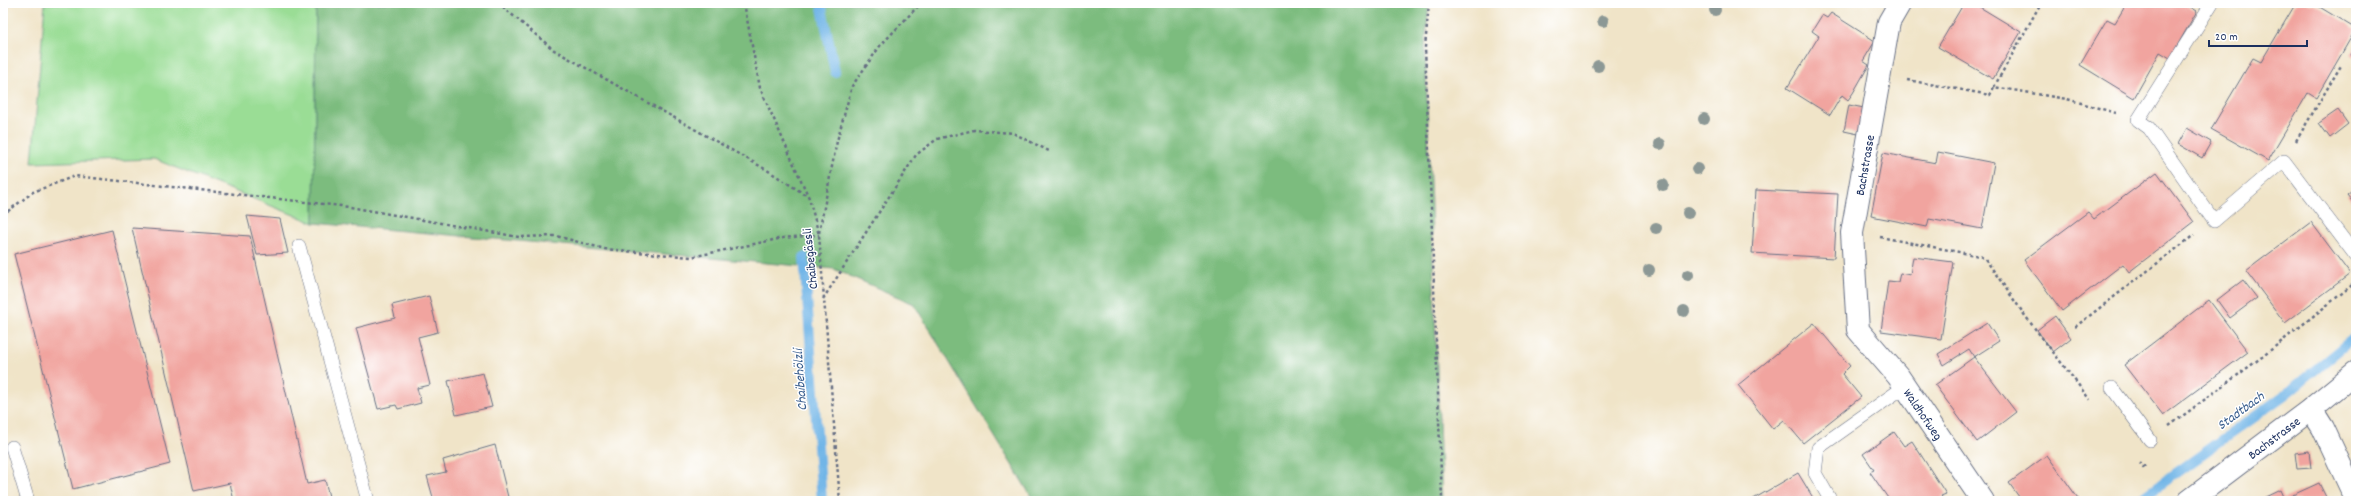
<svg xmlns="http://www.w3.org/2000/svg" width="2359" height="504" viewBox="0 0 2359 504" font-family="Dekko,sans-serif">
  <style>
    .green { fill: #9add95; stroke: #5a867a }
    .forest { fill: #7bbc7e; stroke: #4b766e }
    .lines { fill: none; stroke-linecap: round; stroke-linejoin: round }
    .stream { stroke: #71b5e7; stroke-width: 10 }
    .building { fill: #f1a49f }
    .lane-casing { stroke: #666e83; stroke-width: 14 }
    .street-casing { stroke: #666e83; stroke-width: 24 }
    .path { stroke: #666e83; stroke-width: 2.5; stroke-dasharray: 3 3; stroke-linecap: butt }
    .lane { stroke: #fff; stroke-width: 13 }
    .street { stroke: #fff; stroke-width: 22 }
    .tree { fill: #8c9895 }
    .labels { text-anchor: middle; stroke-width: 3; stroke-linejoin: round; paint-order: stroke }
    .street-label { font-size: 13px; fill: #1b2f5e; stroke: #fff }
    .water-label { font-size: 14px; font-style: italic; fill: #395e8e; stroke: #fff }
  </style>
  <rect width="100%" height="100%" fill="#fff"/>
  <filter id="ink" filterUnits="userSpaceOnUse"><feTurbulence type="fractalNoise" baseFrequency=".025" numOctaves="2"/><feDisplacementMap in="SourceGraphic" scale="8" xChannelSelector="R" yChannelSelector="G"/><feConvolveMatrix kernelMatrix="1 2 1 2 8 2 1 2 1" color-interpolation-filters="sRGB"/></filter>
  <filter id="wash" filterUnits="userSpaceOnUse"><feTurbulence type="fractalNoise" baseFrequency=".012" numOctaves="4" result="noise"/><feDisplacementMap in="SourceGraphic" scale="16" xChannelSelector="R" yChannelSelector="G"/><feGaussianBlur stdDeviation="0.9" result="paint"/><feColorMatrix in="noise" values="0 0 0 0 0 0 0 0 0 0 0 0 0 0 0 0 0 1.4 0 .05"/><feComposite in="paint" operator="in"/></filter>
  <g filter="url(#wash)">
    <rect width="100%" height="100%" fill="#f0e4c8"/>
    <!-- green -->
    <path class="green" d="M45,3h271l-2,220 -160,-64 -122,4z"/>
    <!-- forest -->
    <path class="forest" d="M316,3h1113l-4,44 17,454h-408l-120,-197 -80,-35 -520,-46z"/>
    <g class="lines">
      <!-- stream -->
      <path class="stream" d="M821,3l14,69
        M804,257l18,244
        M2137,501l149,-107 70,-58"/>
    </g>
    <g id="blocks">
      <!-- building -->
      <path class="building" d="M1964,3h9l48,29 -28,47 -55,-32z
        M2127,3h57l13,8 -27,47 -10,-6 -26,46 -54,-33 27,-46 8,4z
        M2296,3h17l43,26 -40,69 -8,-5 -40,68 -57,-32 42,-71 8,4z
        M1831,13l44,28 -12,20 6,4 -16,28 -5,7 -6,-5 -12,20 -43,-27 32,-52 -7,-5 10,-16 5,3z
        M2356,47v11l-5,-3z
        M1849,105l20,4 -6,26 -19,-4z
        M2338,110l10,14 -18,14 -11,-15z
        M2187,128l24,14 -9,16 -24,-14z
        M1938,152l56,11 -12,66 -53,-10 -2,8 -56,-11 12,-63 53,10z
        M2157,172l37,50 -65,50 -6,-8 -61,47 -38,-51 64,-48 6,7z
        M2356,188v18l-9,-11z
        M1756,190l82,4 -4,64 -82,-5z
        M247,216l33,3 8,34 -31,2z
        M2311,222l39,52 -65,49 -39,-52z
        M132,228l118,8 57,248 18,-4 5,21h-96l-4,-18 -36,8z
        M112,230l58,234 -97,25 -59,-235z
        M1913,257l40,5 -12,77 -60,-8 7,-50 10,1 2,-9 10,2z
        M2243,280l14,18 -27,20 -13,-18z
        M429,296l9,36 -20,5 12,48 -13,3 4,15 -23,6 -2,-4 -18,4 -22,-81 39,-10 -3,-13z
        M2209,300l39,52 -85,63 -39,-50z
        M2055,316l16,22 -18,14 -16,-22z
        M1814,323l36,43 -8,8 19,23 -58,46 -19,-23 -11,9 -35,-44z
        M1987,323l12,18 -25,16 42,55 -39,30 -42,-57 39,-28 -5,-8 -25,16 -6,-11z
        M483,373l9,34 -36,8 -8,-34z
        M1894,432l10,14 8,-5 34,53 -5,2 4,5h-55l-20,-29 4,-2 -11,-16z
        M495,445l14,56h-54l-2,-5 -19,5 -7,-25 19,-4 -3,-12z
        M2309,451l2,17 -14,1 -2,-16z
        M2047,455l33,46h-58l-13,-18z
        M1798,473l17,28h-65z
        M2319,483l9,18 -69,-1 21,-10 4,9z"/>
    </g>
  </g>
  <g filter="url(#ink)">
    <use href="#blocks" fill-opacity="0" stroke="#666e83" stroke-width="1"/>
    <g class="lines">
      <defs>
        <path id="lane" d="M2212,3l-74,117 11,8 65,93 70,-60 72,95
          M299,246l69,255
          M2112,388l38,52
          M12,447l16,54
          M1831,501l-16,-28 3,-25 86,-61"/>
        <g id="street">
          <path id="s1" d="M1900,3l-11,19 -37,211 6,97 40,46 85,125"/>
          <path d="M2311,409l12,19 33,71"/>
          <path id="s2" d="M2189,501l122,-92 45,-37"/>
        </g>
      </defs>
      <!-- lane casing -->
      <use href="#lane" class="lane-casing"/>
      <!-- street casing -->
      <use href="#street" class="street-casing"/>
      <!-- path -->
      <path class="path" d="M498,3l56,47 213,120 42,27
        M744,3l16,85 49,110 10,37 21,266
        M1429,3l-4,44 17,454
        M1907,80l83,15 4,-8 73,12 49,14
        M1994,87l47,-84
        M2296,141l46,-77
        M3,215l30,-23 42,-16 275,31 169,30 37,-1 49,13 86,8 92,-19 36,-3
        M819,233l18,-92 15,-55 28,-40 41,-43
        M1880,237l100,19 6,4 40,57 64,83
        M823,299l93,-144 21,-16 37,-9 39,3 36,18
        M2075,327l119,-92
        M2169,426l93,-69 94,-75
        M2139,462l4,5 4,-3"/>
      <!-- lane -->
      <use href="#lane" class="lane"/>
      <!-- street -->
      <use href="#street" class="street"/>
    </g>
    <!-- trees -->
    <g class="tree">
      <circle cx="1715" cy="10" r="6"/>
      <circle cx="1603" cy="21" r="6"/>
      <circle cx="1598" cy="66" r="6"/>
      <circle cx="1704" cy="119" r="6"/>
      <circle cx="1660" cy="144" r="6"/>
      <circle cx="1697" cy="169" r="6"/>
      <circle cx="1663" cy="185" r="6"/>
      <circle cx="1688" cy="213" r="6"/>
      <circle cx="1656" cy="228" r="6"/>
      <circle cx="1649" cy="270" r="6"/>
      <circle cx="1688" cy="275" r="6"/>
      <circle cx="1684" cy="311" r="6"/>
    </g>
  </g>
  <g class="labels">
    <!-- street labels -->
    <g class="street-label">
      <text transform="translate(1864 165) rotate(-80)" y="5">Bachstrasse</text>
      <text transform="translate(809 259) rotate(-96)" y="5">Chaibegässli</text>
      <text dy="5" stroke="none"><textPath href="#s1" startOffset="440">Waldhofweg</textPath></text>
      <text dy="5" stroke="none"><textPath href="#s2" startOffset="106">Bachstrasse</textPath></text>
    </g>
    <!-- water labels -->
    <g class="water-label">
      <text transform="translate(799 380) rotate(-94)" y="5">Chaibehölzli</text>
      <text transform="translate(2240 410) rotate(-36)" y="5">Stadtbach</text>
    </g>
  </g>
  <!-- margin -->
  <rect width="2359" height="504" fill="none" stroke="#fff" stroke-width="16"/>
  <!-- scale -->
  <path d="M2209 40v6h98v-6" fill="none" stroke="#1b2f5e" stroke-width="2"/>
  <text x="2215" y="40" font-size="12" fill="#1b2f5e" stroke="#ffffff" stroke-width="3" paint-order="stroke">20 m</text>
</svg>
